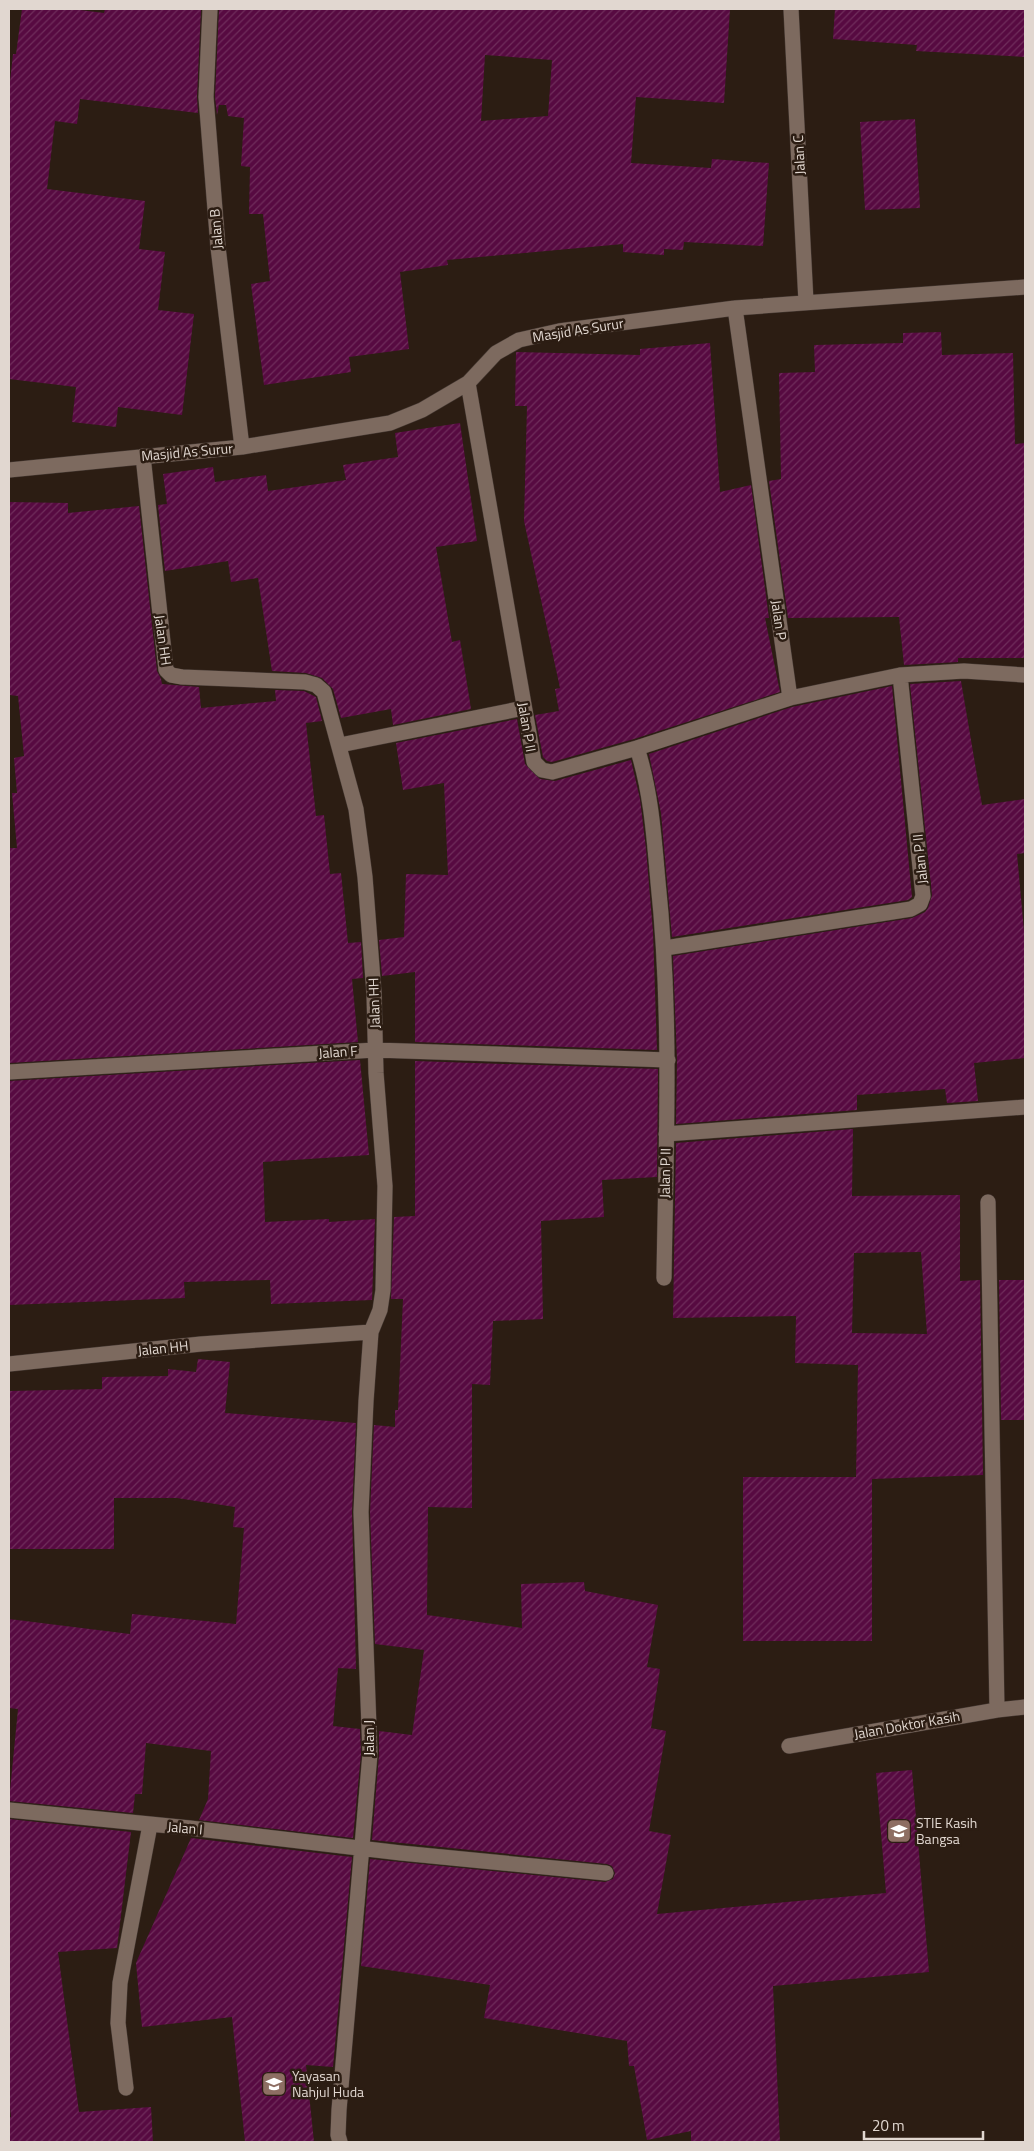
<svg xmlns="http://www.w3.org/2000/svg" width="1034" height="2151" viewBox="0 0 1034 2151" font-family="'Titillium Web',sans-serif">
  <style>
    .building { fill: url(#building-hatch); fill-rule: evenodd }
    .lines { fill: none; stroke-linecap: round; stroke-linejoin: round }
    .minor-casing { stroke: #453933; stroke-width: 16 }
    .minor { stroke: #7d6a5f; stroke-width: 15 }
    .labels { text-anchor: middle; stroke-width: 5; stroke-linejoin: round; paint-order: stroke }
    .street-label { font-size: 14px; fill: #e1d7d0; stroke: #2c1d13 }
    .poi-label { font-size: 14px; fill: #e1d7d0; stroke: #2c1d13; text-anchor: start }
  </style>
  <defs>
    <pattern id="building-hatch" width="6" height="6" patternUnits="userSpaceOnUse" patternTransform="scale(1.25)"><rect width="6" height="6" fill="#570a41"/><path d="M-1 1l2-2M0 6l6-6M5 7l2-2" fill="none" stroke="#6f2d5b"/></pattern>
  </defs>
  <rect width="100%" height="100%" fill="#2c1d13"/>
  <!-- building -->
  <path class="building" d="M22,9h50l32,4 1,-4h96l-4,88 1,16 -118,-14 -3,25 -22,-3 -8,68 98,12 -6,48 26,3 -7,58 36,4 -12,101 -64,-8 -2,20 -44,-5 4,-35 -67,-8v-288l4,-37h3z
    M219,9h511l-6,94 -88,-6 -5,66 80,5 1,-9 57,4 -6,83 -79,-4 -1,8 -19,-1v6l-41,-3v-8l-176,16 1,5 -48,7 9,77 -60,8 2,15 -87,13 -13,-101 19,-3 -7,-67h-14l1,-47 -9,-1 3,-48 -16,-2 -2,-11h-7l-2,10 -2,-18zM485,55l67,5 -4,56 -67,5z
    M835,9h190v48l-109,-6 1,-6 -84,-6z
    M915,119l5,89 -55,2 -5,-88z
    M941,332l1,23 71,-2 2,91 10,-1v215h-67v4l-54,3 -5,-48 -111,1 -19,-137 12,-2 -2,-106 36,-1 -1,-27 89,-2v-10z
    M710,343l10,149 31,-7 18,133h-4l15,74 -146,47 -82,23 -5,-1 -4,-4 -8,-42 24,-4 -4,-22 5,-1 -36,-167 3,-115h-12l1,-54 124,3v-6z
    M460,423l17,118 -41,6 16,95 8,-2 11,69 -78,16 -2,-16 -50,9 -8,-29 -11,-11 -16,-5 -34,-2 -14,-93 -27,4 -3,-21 -63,10 -7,-66 9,-1 -4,-30 50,-7 2,15 51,-7 2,16 78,-11 -3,-15 55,-8 -3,-24z
    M9,502l59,1v10l71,-7 18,165 4,8 1,5 37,3 2,21 75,-7 -1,-11 29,1 12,6 6,24 -16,2 10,93 8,-1 6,59 11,-1 7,70 13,-1 2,36 -11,1 6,63 -349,21v-215h8l-5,-55h5l-3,-35 10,-2 -6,-60 -9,-1z
    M961,681l21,124 43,-6v54l-8,1 8,88v116l-51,5 4,38 -31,2 -2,-14 -88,6v15l-181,14 1,-64 -4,-104 239,-38 13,-6 3,-4 4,-13 -22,-211z
    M892,686l20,211 -4,3 -236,37 -11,-124 -12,-59 143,-47z
    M517,719l8,45 15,15 15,2 76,-21 9,39 6,50 7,83 4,118 -242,-8v-70l-33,4 -3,-36 25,-3 2,-63 42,1 -4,-92 -41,7 -7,-47z
    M360,1060l9,95 -106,7 2,60 64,-3v3l46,-3 -3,81 -101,4 -1,-24 -86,2 1,16 -176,7v-224z
    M415,1061l243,8 -1,108 -55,3 2,37 -63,4 2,98 -50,2 -3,64 -18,-1v124l-44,-1 -1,108 95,13 -1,-44 63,-2 1,9 73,14 -11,62 13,2 -9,59 15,3 -17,100 22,4 -14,79 229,-21 -10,-120 36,-3 17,202 -156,14 7,156h-89v-11l-44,9 -13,-74h-5l-2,-25 -143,-23 6,-33 -129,-19 9,-107 235,23 8,-3 2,-6 -3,-7 -5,-2 -235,-24 7,-85v-24l33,4 12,-85 -49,-6 -5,-132 4,-87 21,2v-17h3l5,-111h-12l3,-82 21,-1z
    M853,1129l-1,67 108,-1v86l20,-1 3,195 -111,4v162h-129v-164h113l2,-112 -63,-2 1,-47 -123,2 3,-175zM921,1252l6,82 -75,-1 2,-80z
    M999,1280h26v140h-24z
    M198,1359l32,3 -5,51 131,10 -4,89 4,157 -18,-1 -5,58 27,3 1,25 -8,84 -154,-18 9,-21 3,-48 -65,-8 -4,51h-7l-2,19 -124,-12 9,-92 -9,-1v-89l121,15 2,-20 104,10 8,-96 -11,-1 2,-20 -58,-9h-63v51h-105v-158l93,-2v-12l66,-1v-7l28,3z
    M9,1819l122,13 -14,116 -59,4 21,160 72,-5 2,35h-144v-25h2l-2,-19z
    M191,1838l161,19 -19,210 -27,-2 8,77h-69l-13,-125 -90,10 -6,-64z"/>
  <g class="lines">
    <defs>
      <path id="minor" d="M210,9l-4,88 12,150 24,200
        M791,9l15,293
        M735,308l55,390 110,-23 64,-4 61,4
        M468,383l66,379 8,8 10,2 85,-24 153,-50
        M143,456l23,214 5,5 11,2 123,5 11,3 8,7 32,117 9,68 9,116 2,80 9,113 -2,104 -3,20 -9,22 -5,69 -5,111 9,242 -31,356 -1,25 2,7
        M9,470l233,-23 148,-24 32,-13 46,-27 28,-30 23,-13 40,-9 176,-23 290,-21
        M340,745l184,-37
        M637,748c14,43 17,88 21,134 14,132 8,263 6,396
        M665,948l246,-39 9,-5 3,-8 -23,-221
        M9,1072l366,-22 293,10
        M666,1134l359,-27
        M988,1202l9,508
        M9,1364l192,-20 170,-12
        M789,1746l208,-36 28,-3
        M9,1810l181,18 211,25 205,20
        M126,2088l-8,-65 2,-40 30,-158"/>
    </defs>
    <!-- minor casing -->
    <use href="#minor" class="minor-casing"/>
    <!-- minor -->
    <use href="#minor" class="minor"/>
  </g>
  <!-- icons -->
  <defs>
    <symbol id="university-square" viewBox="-11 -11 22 22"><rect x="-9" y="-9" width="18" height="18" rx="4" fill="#8d6e63" stroke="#2c1d13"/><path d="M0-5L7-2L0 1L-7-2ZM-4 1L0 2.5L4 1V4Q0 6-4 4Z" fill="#fff"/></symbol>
    <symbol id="school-square" viewBox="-11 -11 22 22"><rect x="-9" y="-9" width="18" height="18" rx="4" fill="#8d6e63" stroke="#2c1d13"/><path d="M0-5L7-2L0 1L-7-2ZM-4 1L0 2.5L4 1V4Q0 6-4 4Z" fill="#fff"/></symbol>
  </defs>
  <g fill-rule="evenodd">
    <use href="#university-square" x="885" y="1817" width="28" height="28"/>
    <use href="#school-square" x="260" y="2070" width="28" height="28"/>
  </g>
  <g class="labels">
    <!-- street labels -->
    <g class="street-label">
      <text transform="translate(799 155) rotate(-93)" y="5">Jalan C</text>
      <text transform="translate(216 229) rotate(-95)" y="5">Jalan B</text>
      <text transform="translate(578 330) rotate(-9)" y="5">Masjid As Surur</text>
      <text transform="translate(187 452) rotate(-5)" y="5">Masjid As Surur</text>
      <text transform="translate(779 620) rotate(82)" y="5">Jalan P</text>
      <text transform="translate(163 640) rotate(82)" y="5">Jalan HH</text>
      <text transform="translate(527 727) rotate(80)" y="5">Jalan P II</text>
      <text transform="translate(920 859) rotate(-96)" y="5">Jalan P II</text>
      <text transform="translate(374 1003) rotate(-92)" y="5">Jalan HH</text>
      <text transform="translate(338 1052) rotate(-4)" y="5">Jalan F</text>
      <text transform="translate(665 1173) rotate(-89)" y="5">Jalan P II</text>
      <text transform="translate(163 1348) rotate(-6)" y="5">Jalan HH</text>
      <text transform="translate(907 1725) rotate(-10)" y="5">Jalan Doktor Kasih</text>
      <text transform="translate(369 1738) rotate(-90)" y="5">Jalan J</text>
      <text transform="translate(185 1828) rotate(5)" y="5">Jalan I</text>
    </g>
    <!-- poi labels -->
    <g class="poi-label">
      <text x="916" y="1828">STIE Kasih<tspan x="916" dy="16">Bangsa</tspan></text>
      <text x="292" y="2081">Yayasan<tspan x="292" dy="16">Nahjul Huda</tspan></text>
    </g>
  </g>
  <!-- border -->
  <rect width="1034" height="2151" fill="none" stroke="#e1d7d0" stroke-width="20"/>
  <!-- scale -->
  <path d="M864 2131v8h119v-8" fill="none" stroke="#e1d7d0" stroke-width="2.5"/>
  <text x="872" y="2131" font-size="15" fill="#e1d7d0" stroke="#2c1d13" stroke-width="4" paint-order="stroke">20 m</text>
</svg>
